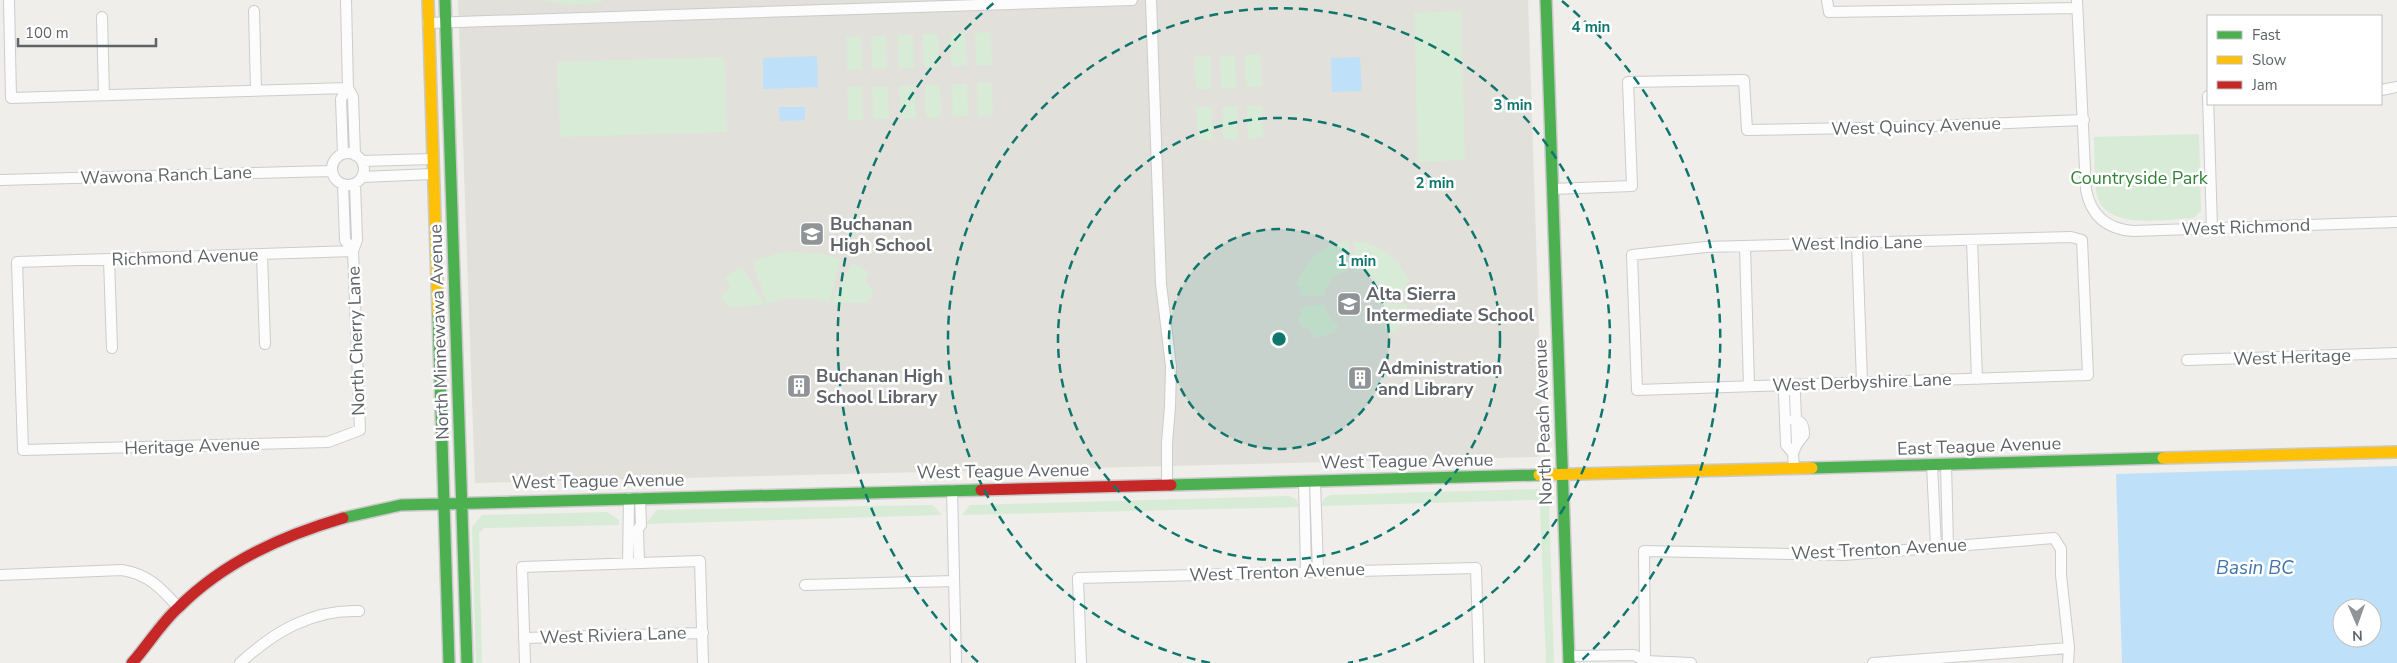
<svg xmlns="http://www.w3.org/2000/svg" width="2397" height="663" viewBox="0 0 2397 663" font-family="'Nunito Sans',sans-serif">
  <style>
    .education { fill: #e2e0da }
    .green { fill: #d8ebd6 }
    .water { fill: #bfe0f9; fill-rule: evenodd }
    .lines { fill: none; stroke-linecap: round; stroke-linejoin: round }
    .street-casing { stroke: #cbcccc; stroke-width: 12 }
    .fast-casing { stroke: #cacacb; stroke-width: 14 }
    .slow-casing { stroke: #cacacb; stroke-width: 14 }
    .jam-casing { stroke: #cacacb; stroke-width: 14 }
    .street { stroke: #fdfcfc; stroke-width: 10 }
    .fast { stroke: #4caf50; stroke-width: 11 }
    .slow { stroke: #ffc107; stroke-width: 11 }
    .jam { stroke: #c62828; stroke-width: 11 }
    .ring { fill: none; stroke: #0f766e; stroke-width: 2.5; stroke-dasharray: 9 6 }
    .labels { text-anchor: middle; stroke-width: 5; stroke-linejoin: round; paint-order: stroke }
    .street-label { font-size: 18px; fill: #5f6368; stroke: #fff }
    .park-label { font-size: 18px; fill: #348238; stroke: #fff }
    .poi-label { font-size: 18px; font-weight: bold; fill: #5f6368; stroke: #fff; text-anchor: start }
    .water-label { font-size: 19px; font-style: italic; fill: #4174aa; stroke: #fff }
    .centre { fill: #0f766e; stroke: #fff; stroke-width: 2.5 }
    .ring-label { font-size: 15px; text-anchor: middle; font-weight: bold; fill: #0f766e; stroke: #fff; stroke-width: 5; stroke-linejoin: round; paint-order: stroke }
  </style>
  <rect width="100%" height="100%" fill="#efeeea"/>
  <!-- education -->
  <path class="education" d="M458,0h1070l15,450 -5,7 -1063,26z"/>
  <!-- green -->
  <path class="green" d="M542,0h61l-1,2 -33,3z
    M1461,11l4,149 -47,2 -4,-149z
    M990,32l2,33 -16,1 -1,-33z
    M965,33l2,33h-16l-1,-32z
    M923,34h15l1,33h-15z
    M898,35h15l1,33h-15z
    M871,36h15l1,32 -15,1z
    M846,37h15l1,32 -15,1z
    M1260,54l2,33h-16l-1,-32z
    M1235,55l1,33h-15l-1,-32z
    M1210,56l1,33h-15l-1,-32z
    M724,57l3,75 -167,5 -3,-75z
    M977,83h15l1,32 -15,1z
    M952,84h15l1,32 -15,1z
    M914,85l2,33 -15,1 -2,-33z
    M925,85h15l1,32 -15,1z
    M888,86l1,33h-15l-2,-32z
    M847,87h15l1,33h-15z
    M1262,105l1,33h-15l-1,-32z
    M1237,106l1,33h-15l-1,-32z
    M1196,107h16l1,33h-15z
    M2199,134l2,77 -7,7c-27,1 -89,13 -97,-23 -4,-18 -2,-39 -3,-58z
    M1349,241l-1,29c-14,4 -21,12 -24,26l-25,-1 2,-8 -5,-2c9,-24 26,-42 53,-44z
    M1354,241c27,3 45,16 55,41l-4,1 2,8 -24,3c-4,-15 -13,-22 -28,-24z
    M794,252l31,2 16,5 -12,43c-22,-5 -40,-6 -62,2l-14,-43 26,-8z
    M852,263l17,9 -4,9 9,12 -8,10h-35z
    M742,267l23,38 -35,2 -9,-9 9,-12 -5,-9z
    M1382,303l25,2 -1,7 4,1 -4,14 -5,-3 -8,11 -17,-16z
    M1324,304l5,13 9,8 -3,7 -19,6 -9,-11 -4,2 -6,-13 5,-1 -2,-8z
    M1537,489l12,11 5,163h-8l-6,-157 -5,-6 -214,6 3,-7 6,-4z
    M1289,496l7,3 3,8 -337,8 8,-10z
    M933,505l9,10 -296,9 10,-14z
    M607,512l12,8v5l-135,3 -5,5 3,130h-6l-4,-136 10,-12z"/>
  <!-- water -->
  <path class="water" d="M817,56l1,31 -55,2v-31z
    M1360,57l2,34 -30,1 -1,-34z
    M779,107h26v13l-25,1z
    M2397,466v197h-275l-6,-189zM2342,608h30v30h-30z"/>
  <g class="lines">
    <defs>
      <path id="street" d="M9,0l2,98 337,-10
        M346,0l2,88 5,9 2,58
        M1151,0l10,284 10,82 -1,41 -3,36v42
        M1827,0l2,12 248,-4
        M2077,0l9,190c5,26 21,39 47,41l264,-9
        M254,11l2,79
        M102,17l2,78
        M428,23l704,-23
        M2381,90l16,-3
        M2208,96l4,132
        M332 169a16 16 0 1 1 32 0a16 16 0 1 1-32 0Z
        M343,154l-2,-55 7,-11
        M362,161l71,-2
        M362,177l71,-3
        M0,180l332,-9
        M343,184l2,56 8,11
        M1552,189l80,-3 -4,-104 116,-2 3,50 160,-3 177,-7
        M2071,237l11,3 6,135 -451,15 -5,-135 74,-8z
        M1972,240l5,139
        M1857,243l5,139
        M1745,246l4,140
        M353,251l-336,11 6,188 305,-8 32,-12 -7,-179 4,-11 -2,-56
        M262,254l3,90
        M109,259l3,89
        M2187,360l210,-7
        M1789,385l6,9 2,50 -4,9 1,16
        M1789,385l-5,9 2,51 7,8
        M1793,420c10,0 11,7 11,15l-7,9
        M1946,464l2,82
        M1932,465l4,82
        M1304,481l2,90
        M1315,481l3,90
        M952,490l4,173
        M628,563l1,-65
        M639,563l-1,-34 3,-4 -1,-27
        M0,575l122,-5c26,4 39,18 56,37
        M805,585l149,-4
        M524,638l179,-5
        M1569,656l65,-1 11,6 46,2
        M240,663c34,-31 72,-54 119,-52
        M525,663l-3,-96 178,-6 3,102
        M1081,663l-3,-85 398,-10 3,95
        M1645,663l-1,-112 200,4 210,-17 7,11v26l8,73 -1,15
        M1873,663l196,-15"/>
      <path id="fast" d="M445,0l22,663
        M1546,0l23,663
        M438,313l11,350
        M1812,468l351,-10
        M1171,485l368,-10
        M343,518l58,-13 580,-15"/>
      <path id="slow" d="M428,0l10,313
        M2163,458l234,-6
        M1539,475l273,-7"/>
      <path id="jam" d="M981,490l190,-5
        M132,663c16,-18 29,-40 47,-56 45,-45 103,-71 164,-89"/>
    </defs>
    <!-- street casing -->
    <use href="#street" class="street-casing"/>
    <!-- fast casing -->
    <use href="#fast" class="fast-casing"/>
    <!-- slow casing -->
    <use href="#slow" class="slow-casing"/>
    <!-- jam casing -->
    <use href="#jam" class="jam-casing"/>
    <!-- street -->
    <use href="#street" class="street"/>
    <!-- fast -->
    <use href="#fast" class="fast"/>
    <!-- slow -->
    <use href="#slow" class="slow"/>
    <!-- jam -->
    <use href="#jam" class="jam"/>
  </g>
  <!-- distance rings -->
  <circle cx="1279" cy="339" r="110" fill="#0f766e" fill-opacity=".12"/>
  <g class="ring">
    <circle cx="1279" cy="339" r="110"/>
    <circle cx="1279" cy="339" r="221"/>
    <path d="M1210 663A331 331 0 1 1 1348 663"/>
    <path d="M978 662A441 441 0 0 1 996 1M1562 1A441 441 0 0 1 1580 662"/>
  </g>
  <!-- icons -->
  <defs>
    <symbol id="school-square" viewBox="-11 -11 22 22"><rect x="-9" y="-9" width="18" height="18" rx="4" fill="#919496" stroke="#fff"/><path d="M0-5L7-2L0 1L-7-2ZM-4 1L0 2.5L4 1V4Q0 6-4 4Z" fill="#fff"/></symbol>
    <symbol id="building-square" viewBox="-11 -11 22 22"><rect x="-9" y="-9" width="18" height="18" rx="4" fill="#919496" stroke="#fff"/><path d="M-4-6H4V6H1V3H-1V6H-4ZM-2.5-4.3h1.7v1.8h-1.7ZM.8-4.3h1.7v1.8H.8ZM-2.5-1h1.7V.8h-1.7ZM.8-1h1.7V.8H.8Z" fill="#fff"/></symbol>
  </defs>
  <g fill-rule="evenodd">
    <use href="#school-square" x="798" y="220" width="28" height="28"/>
    <use href="#school-square" x="1335" y="290" width="28" height="28"/>
    <use href="#building-square" x="1346" y="364" width="28" height="28"/>
    <use href="#building-square" x="785" y="372" width="28" height="28"/>
  </g>
  <g class="labels">
    <!-- street labels -->
    <g class="street-label">
      <text transform="translate(1916 126) rotate(-2)" y="6">West Quincy Avenue</text>
      <text transform="translate(166 175) rotate(-2)" y="6">Wawona Ranch Lane</text>
      <text transform="translate(2246 227) rotate(-2)" y="6">West Richmond</text>
      <text transform="translate(1857 243) rotate(-1)" y="6">West Indio Lane</text>
      <text transform="translate(185 257) rotate(-2)" y="6">Richmond Avenue</text>
      <text transform="translate(439 332) rotate(-92)" y="6">North Minnewawa Avenue</text>
      <text transform="translate(356 341) rotate(-92)" y="6">North Cherry Lane</text>
      <text transform="translate(2292 357) rotate(-2)" y="6">West Heritage</text>
      <text transform="translate(1862 382) rotate(-2)" y="6">West Derbyshire Lane</text>
      <text transform="translate(1543 422) rotate(-92)" y="6">North Peach Avenue</text>
      <text transform="translate(192 446) rotate(-2)" y="6">Heritage Avenue</text>
      <text transform="translate(1979 446) rotate(-2)" y="6">East Teague Avenue</text>
      <text transform="translate(1407 461) rotate(-1)" y="6">West Teague Avenue</text>
      <text transform="translate(1003 471) rotate(-1)" y="6">West Teague Avenue</text>
      <text transform="translate(598 481) rotate(-1)" y="6">West Teague Avenue</text>
      <text transform="translate(1879 549) rotate(-3)" y="6">West Trenton Avenue</text>
      <text transform="translate(1277 572) rotate(-2)" y="6">West Trenton Avenue</text>
      <text transform="translate(613 635) rotate(-2)" y="6">West Riviera Lane</text>
    </g>
    <!-- park labels -->
    <g class="park-label">
      <text x="2139" y="184">Countryside Park</text>
    </g>
    <!-- poi labels -->
    <g class="poi-label">
      <text x="830" y="230">Buchanan<tspan x="830" dy="21">High School</tspan></text>
      <text x="1366" y="300">Alta Sierra<tspan x="1366" dy="21">Intermediate School</tspan></text>
      <text x="1378" y="374">Administration<tspan x="1378" dy="21">and Library</tspan></text>
      <text x="816" y="382">Buchanan High<tspan x="816" dy="21">School Library</tspan></text>
    </g>
    <!-- water labels -->
    <g class="water-label">
      <text x="2255" y="574">Basin BC</text>
    </g>
  </g>
  <circle cx="1279" cy="339" r="8" class="centre"/>
  <g class="ring-label">
    <text x="1591" y="32">4 min</text>
    <text x="1513" y="110">3 min</text>
    <text x="1435" y="188">2 min</text>
    <text x="1357" y="266">1 min</text>
  </g>
  <!-- legend -->
  <rect x="2207" y="15" width="175" height="90" fill="#ffffff" stroke="#bfc1c3"/>
  <rect x="2217" y="31" width="25" height="8" fill="#4caf50" stroke="#bfc1c3"/>
  <text x="2252" y="40" font-size="15" fill="#5f6368">Fast</text>
  <rect x="2217" y="56" width="25" height="8" fill="#ffc107" stroke="#bfc1c3"/>
  <text x="2252" y="65" font-size="15" fill="#5f6368">Slow</text>
  <rect x="2217" y="81" width="25" height="8" fill="#c62828" stroke="#bfc1c3"/>
  <text x="2252" y="90" font-size="15" fill="#5f6368">Jam</text>
  <!-- north arrow -->
  <g transform="translate(2357 623) rotate(178)"><circle r="24" fill="#ffffff" stroke="#bfc1c3"/>
  <path d="M0-4L9 19L0 12L-9 19Z" fill="#919496"/>
  <text y="-8" font-size="14" font-weight="bold" text-anchor="middle" fill="#5f6368">N</text>
  </g>
  <!-- scale -->
  <path d="M18 38v8h138v-8" fill="none" stroke="#5f6368" stroke-width="2.5"/>
  <text x="25" y="38" font-size="15" fill="#5f6368" stroke="#ffffff" stroke-width="4" paint-order="stroke">100 m</text>
</svg>
